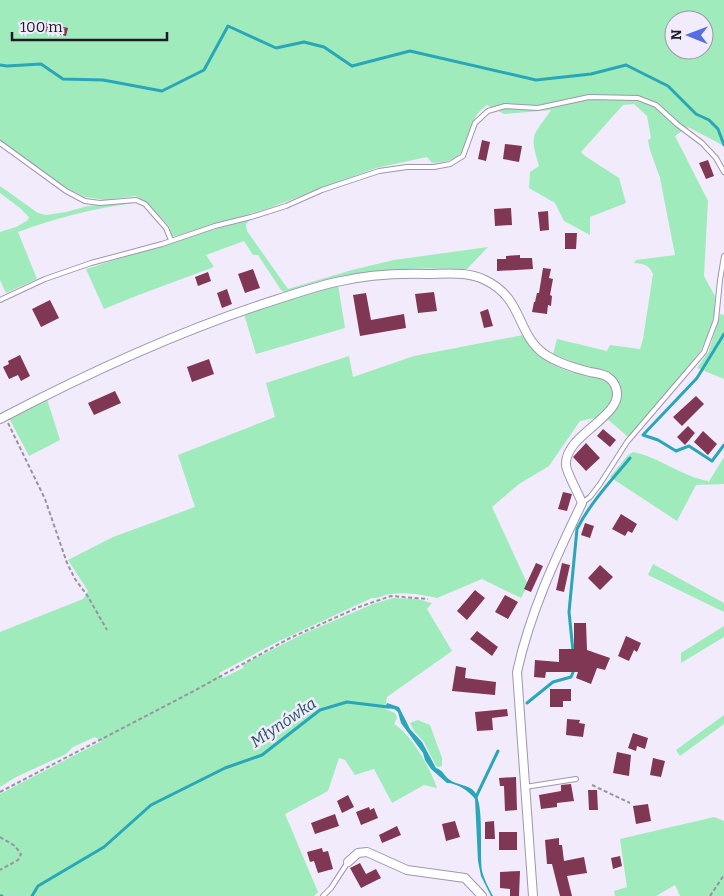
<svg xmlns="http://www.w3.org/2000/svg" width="724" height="896" viewBox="0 0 724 896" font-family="Bitter,serif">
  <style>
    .green { fill: #9febbc; fill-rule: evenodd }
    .water { fill: #29a6b7 }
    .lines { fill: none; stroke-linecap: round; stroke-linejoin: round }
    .stream { stroke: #29a6b7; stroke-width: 3 }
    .building { fill: #803754 }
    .service-casing { stroke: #a195b0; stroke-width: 6 }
    .minor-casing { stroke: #a195b0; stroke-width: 10 }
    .path { stroke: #9993a1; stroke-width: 2; stroke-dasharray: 4 2.5; stroke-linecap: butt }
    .service { stroke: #fff; stroke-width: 4 }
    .minor { stroke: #fff; stroke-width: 8 }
    .labels { text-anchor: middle; stroke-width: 5; stroke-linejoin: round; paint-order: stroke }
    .water-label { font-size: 16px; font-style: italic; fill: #23555d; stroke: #f2ebfc }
  </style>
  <rect width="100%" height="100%" fill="#f2ebfc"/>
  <!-- green -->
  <path class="green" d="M0,0h724v146l-36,-19 -13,9 33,65 -4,75 11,20 -1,19 -4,16 -9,19 -43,54 -30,33 -24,-21 -24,5 -31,45 -30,18 -27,23 36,78 -7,13 -39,-19 -45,19c-13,-3 -32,-6 -45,-4 -7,0 -13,5 -20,4l-97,45 -56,30 4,5 20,-10 1,-4 59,-30 70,-30 20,-6 24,1 15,4 -5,6 25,42 -65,46 -2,12 10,4 2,5 -3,6c19,12 36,44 43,64l-13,-3 -32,18 -18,-34 -19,6 -10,-15 -6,-2 -11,33 -43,23 33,78 -4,4h-314v-102l102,-53 -7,-4 -22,10 -7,7 -50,23 -16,10v-155l83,-33 5,-8 -20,-31 45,-23 82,-30 -17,-52 97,-38 -9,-34 83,-27 4,21 61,-21 109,-21c14,22 26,29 50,38l-2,-12 -18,-7 4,-15 50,12 3,-6 30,4 3,-10 10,-65c-4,-10 -10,-10 -19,-11l2,-3 39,-5 -15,-77 -10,-28 -2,-10 3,-2 -4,-22 -13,-12 -11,1 -42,47 4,4 34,22 7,25 -36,14v18l-26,-14 -9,-18 -26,-15 1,-16 9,-6c-10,-33 -6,-29 12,-56l-47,4 -17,-9c-5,4 -11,9 -13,15 -13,27 -5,41 -42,43l-5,-6 -51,11 -107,40 -97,29 -3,-11 -23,-24 -10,-6 -31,4 -20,-3 -18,-9 -44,-30 -23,-18zM674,20h30v30h-30z
    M0,186l38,27 8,2 20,-3 22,-6 40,-4 5,1c-40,6 -78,15 -115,29l19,47 -31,14 -6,-13v-48l16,-5 12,-7 1,-3 -9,-9 -20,-15z
    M250,220l-4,4 1,7 41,58 64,-19 42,-10 94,-13 -21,22c-39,-1 -79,-1 -117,6 -22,4 -43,11 -63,19l-6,-4 -23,-35h-5l-9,-14 -38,14 8,12 -78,29 -32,13 -18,-40 111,-35z
    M338,285l7,43 -89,26 -12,-40 73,-24z
    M720,314l4,1v64l-27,-11 12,-17z
    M47,399l13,41 -31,16 -20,-38z
    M633,452c26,5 48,24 75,29v2l16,-26v27l-28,1 -19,36 -67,-44 18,-22z
    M653,564l71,39v9l-76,-37z
    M724,626v11l-43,26v-10z
    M724,715v9l-44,32 -4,-6z
    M418,720l12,5 12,33v8l-4,1 -2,-1 -12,-24 -10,-11 -4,-8z
    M714,817l10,4v75h-44l-5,-11 -19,11h-41l-1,-5 13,-4 -7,-48z"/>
  <!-- water -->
  <path class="water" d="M387,703l12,4 11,22 12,13 14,26c7,2 8,8 14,12 7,5 19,5 24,11 11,13 5,61 8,80 2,8 7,18 11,25h-2l-10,-20 -3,-15 -3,-62c-6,-8 -18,-16 -28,-16l-16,-14 -6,-9 -2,-7 -22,-30 -3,-11 -4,-3 -9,-1z"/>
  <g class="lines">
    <!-- stream -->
    <path class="stream" d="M0,65l7,1 34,-2 22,15 40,1 59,11 42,-21 24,-44 48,22 28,-6 20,5 28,19 58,-15 126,29 55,-6 35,-9 42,21 28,28 13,6 9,9 6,16
      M724,334l-27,44 -54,57 15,5 18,11 13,-5 23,15 12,-16
      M573,651l-4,-39 8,-83c13,-26 35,-49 53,-71
      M527,703l26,-21 18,-5 3,-7
      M476,797l22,-46
      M0,896h2
      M32,896l6,-10 66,-39 47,-42 74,-37 37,-13 58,-45 27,-8 41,5"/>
  </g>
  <!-- building -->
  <path class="building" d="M46,23l22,5 -2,8 -22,-5z
    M482,140l8,2 -4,19 -8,-2z
    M505,144l17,2 -3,16 -16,-3z
    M708,160l6,16 -8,3 -7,-16z
    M511,208l1,17 -17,1 -1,-17z
    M548,211l1,19 -9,1 -2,-19z
    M565,233h12l-1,16h-11z
    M520,255v3h12l1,11 -36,2v-12h9v-3z
    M543,268l8,1 -2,9 4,1 -3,16 2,1 -1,10 -3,-1 -1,9 -15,-2 2,-10h1l2,-9h2z
    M253,269l7,19 -15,5 -7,-19z
    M208,272l3,9 -13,5 -3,-9z
    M227,289l5,15 -10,4 -5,-15z
    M434,292l3,19 -19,2 -3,-19z
    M366,293l5,27 33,-6 2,14 -46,8 -7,-41z
    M50,300l9,18 -18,9 -9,-18z
    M488,309l5,17 -9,2 -4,-16z
    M20,355l10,21 -9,5 -3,-6 -9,4 -6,-12 6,-3 -1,-3z
    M209,359l5,15 -22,8 -5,-15z
    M115,391l6,12 -27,12 -6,-12z
    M696,396l8,8 -22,22 -9,-9z
    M688,426l7,7 -10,12 -8,-8z
    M603,429l13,11 -6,7 -13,-11z
    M703,431l14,13 -9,11 -14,-13z
    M586,443l14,15 -14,13 -13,-14z
    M563,492l9,2 -5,17 -9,-2z
    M621,514l16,10 -5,9 -4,-2 -3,5 -13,-7z
    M585,523l9,3 -4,12 -9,-3z
    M536,563l7,3 -12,26 -7,-3z
    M562,563l8,2 -6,27 -8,-2z
    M600,565l13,12 -13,13 -12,-12z
    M475,590l10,8 -18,22 -10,-9z
    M505,595l13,7 -10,17 -13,-7z
    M574,623h12l1,27 23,8 -5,12 -8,-2 -6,16 -15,-6 2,-6h-32l-1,6 -11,-1 1,-17 24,2v-13h15z
    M477,631l21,16 -6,9 -22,-17z
    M626,636l15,7 -4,9 -3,-2 -5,11 -11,-5z
    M456,666l10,2 -1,10 31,4 -1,13 -43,-4z
    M550,689h21v12h-8v6h-13z
    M507,709l1,7 -16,2 1,12 -16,1 -2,-19z
    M567,719l13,1 -1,3 6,1 -2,13 -17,-2z
    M633,733l15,5 -3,11 -8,-3 -1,5 -8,-3z
    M617,752l14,3 -2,21 -16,-3z
    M653,758l12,3 -4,16 -11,-2z
    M516,777l1,33 -12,1 -1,-25h-4l-1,-8z
    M571,784l3,17 -17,2v4l-16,2 -2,-14 22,-4v-6z
    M588,790h9l1,20h-9z
    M348,795l6,12 -12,6 -5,-12z
    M648,804l3,17 -15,3 -3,-18z
    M369,807l1,3 4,-2 4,10 -17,7 -5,-13z
    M335,814l4,12 -24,8 -4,-11z
    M455,821l5,16 -14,4 -4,-17z
    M494,821l1,18h-10v-17z
    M397,826l4,9 -19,8 -3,-8z
    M499,832h18v18h-18z
    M559,838v7h3l2,16 20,-4 3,16 -20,3 5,20h-12l-8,-32h-5l-2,-24z
    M322,848l1,4 5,-1 5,18 -15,4 -4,-12 -4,1 -3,-10z
    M620,856l2,10 -9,3 -2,-11z
    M360,863l6,11 10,-5 5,9 -20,10 -11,-20z
    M520,871l-1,25h-9v-7l-10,-1v-16z"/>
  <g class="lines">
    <defs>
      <path id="service" d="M0,143l66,48 19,10 15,2 36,-3 9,4 21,24 5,12
        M0,300l45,-21 46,-16 71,-19 53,-18 36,-9 35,-11 36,-16 57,-19 28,-4h27l16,-3 13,-8 12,-33 13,-12 17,-5 33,2 51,-11 49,1 18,7 22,20 24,18 14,15 8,14
        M582,503l8,-6 10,-13 27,-42 77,-90 12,-32 4,-40 4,-24
        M525,787l51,-8
        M323,896l8,-8 17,-26"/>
      <path id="minor" d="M0,419c84,-44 170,-84 260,-114 25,-8 50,-17 76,-23 30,-7 61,-9 91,-8 20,0 40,-3 58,6 38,18 31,52 58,73 14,10 31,15 47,19 5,1 15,2 19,6 3,2 6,7 7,10 10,28 -52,46 -50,77 0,7 13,29 16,38 -26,54 -52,109 -65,169l16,224
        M348,862l10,-9 9,-1 40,18 58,8 17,18"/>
    </defs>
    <!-- service casing -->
    <use href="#service" class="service-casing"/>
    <!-- minor casing -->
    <use href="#minor" class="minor-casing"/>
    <!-- path -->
    <path class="path" d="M8,423l37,76 22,64 8,16 12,16 20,35
      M592,785l38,18
      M0,792l192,-100 98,-54 69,-31 32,-11 37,3
      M0,837l15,9 6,8 -3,6 -18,10
      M710,896l14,-21"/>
    <!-- service -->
    <use href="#service" class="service"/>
    <!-- minor -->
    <use href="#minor" class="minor"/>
  </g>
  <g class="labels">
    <!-- water labels -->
    <g class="water-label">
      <text transform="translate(283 722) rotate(-34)" y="6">Młynówka</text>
    </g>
  </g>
  <!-- north arrow -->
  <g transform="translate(689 35) rotate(271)"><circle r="24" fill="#f2ebfc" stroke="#9e97a6"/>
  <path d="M0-4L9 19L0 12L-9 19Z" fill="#556ee3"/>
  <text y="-8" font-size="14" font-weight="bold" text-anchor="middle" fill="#1f1a24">N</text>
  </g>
  <!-- scale -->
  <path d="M12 32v8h155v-8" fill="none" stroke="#1f1a24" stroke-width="2.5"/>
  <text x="20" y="32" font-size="15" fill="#1f1a24" stroke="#f2ebfc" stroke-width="4" paint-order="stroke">100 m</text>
</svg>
